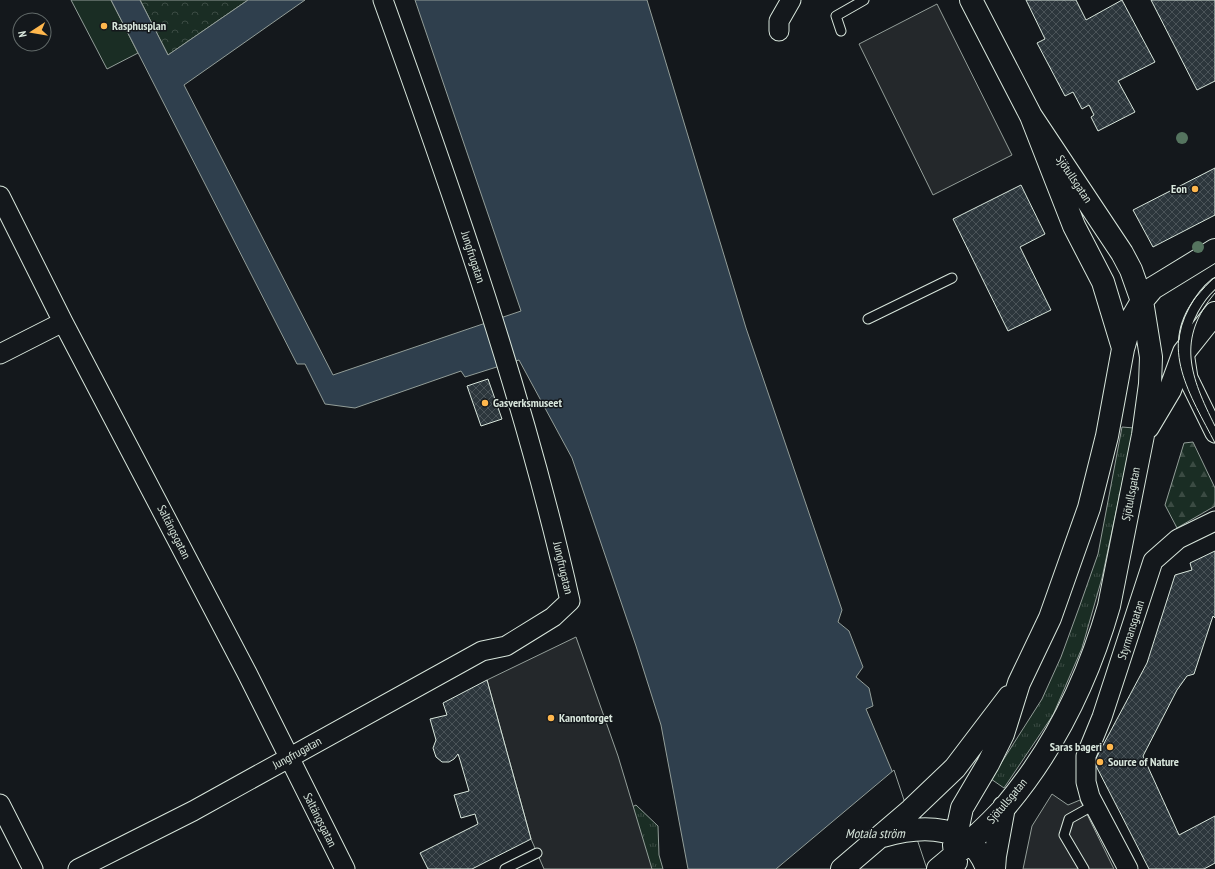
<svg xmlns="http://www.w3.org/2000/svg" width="1215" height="869" viewBox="0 0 1215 869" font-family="'PT Sans Narrow',sans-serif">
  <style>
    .grass { fill: url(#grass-tufts); stroke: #939e99 }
    .forest { fill: url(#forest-firs); stroke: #939e99 }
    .park { fill: url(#park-crowns); stroke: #939e99 }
    .garden { fill: #1a2d24; stroke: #939e99 }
    .parking { fill: #24282b; stroke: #939e99 }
    .water { fill: #2f3f4d; stroke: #939e99 }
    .pier { fill: #14181c; stroke: #939e99 }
    .building { fill: url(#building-cross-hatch); stroke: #d8e6dc }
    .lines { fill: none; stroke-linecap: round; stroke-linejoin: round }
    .lane-casing { stroke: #d8e6dc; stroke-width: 11 }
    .street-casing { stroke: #d8e6dc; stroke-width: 21 }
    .secondary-casing { stroke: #d8e6dc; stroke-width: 24 }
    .lane { stroke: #14181c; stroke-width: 9 }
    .street { stroke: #14181c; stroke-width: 19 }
    .secondary { stroke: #14181c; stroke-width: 22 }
    .tram { stroke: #d8e6dc; stroke-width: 1 }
    .tree { fill: #55745f }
    .poi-dot { fill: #ffb74d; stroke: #14181c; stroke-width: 1.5 }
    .labels { text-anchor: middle; stroke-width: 3; stroke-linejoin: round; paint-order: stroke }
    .poi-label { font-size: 12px; font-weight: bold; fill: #d8e6dc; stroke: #14181c; text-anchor: start }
    .street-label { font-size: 12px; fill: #d8e6dc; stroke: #14181c }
    .water-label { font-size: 13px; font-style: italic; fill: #d8e6dc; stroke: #14181c }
  </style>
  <defs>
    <pattern id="grass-tufts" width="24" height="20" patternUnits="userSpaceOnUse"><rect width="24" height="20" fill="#1a2d24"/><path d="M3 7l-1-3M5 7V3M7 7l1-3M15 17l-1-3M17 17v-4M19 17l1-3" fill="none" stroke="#3b4b43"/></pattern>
    <pattern id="forest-firs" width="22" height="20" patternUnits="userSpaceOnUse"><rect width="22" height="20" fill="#1a2d24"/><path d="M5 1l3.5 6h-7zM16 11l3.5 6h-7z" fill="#3b4b43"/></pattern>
    <pattern id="park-crowns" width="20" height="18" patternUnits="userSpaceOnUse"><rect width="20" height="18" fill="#1a2d24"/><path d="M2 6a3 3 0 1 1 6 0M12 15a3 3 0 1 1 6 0" fill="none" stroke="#3b4b43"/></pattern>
    <pattern id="building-cross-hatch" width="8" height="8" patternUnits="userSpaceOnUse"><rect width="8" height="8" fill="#2c363c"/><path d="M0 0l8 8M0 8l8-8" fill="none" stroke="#4a5358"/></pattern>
  </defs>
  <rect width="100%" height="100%" fill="#14181c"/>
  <!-- grass -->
  <path class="grass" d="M1122,427l12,1 -32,150 -20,70 -29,67 -49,73 -13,-9 51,-80 19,-42 19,-52 18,-51z
    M636,805l22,21 1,29 4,14h-42l5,-59z"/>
  <!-- forest -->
  <path class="forest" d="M1193,442l22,46v18l-38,22 -12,-23 19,-62z"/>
  <!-- park -->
  <path class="park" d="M140,0h108l-80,55z"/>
  <!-- garden -->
  <path class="garden" d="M71,0h40l27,53 -31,16z"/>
  <!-- parking -->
  <path class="parking" d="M937,4l75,151 -79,40 -74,-151z
    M576,637l42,119 34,113h-108l-13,-30 -44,-159z
    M1052,794l16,11 12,-5 34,69h-91l9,-43z"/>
  <!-- water -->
  <path class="water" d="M111,0h29l28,55 80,-55h57l-121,85 149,290 188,-64 -106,-311h232l99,328 96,282 -4,12 11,9 14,36 -7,10 13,11 4,18 -7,3 26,62 33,98h-237l-27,-144 -25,-79 -64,-188 -53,-98 -54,17 -4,-6 -106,37 -30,-4 -20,-40h-8z"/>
  <!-- pier -->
  <path class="pier" d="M894,770l33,99h-151z"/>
  <!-- building -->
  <path class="building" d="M1026,0h50l10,20 36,-20 33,62 -37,19 17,31 -37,19 -7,-14 3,-2 -5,-10 -7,4 -9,-17 -8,4 -28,-53 8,-4z
    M1151,0h64v81l-18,9z
    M1215,168v47l-62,32 -20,-37z
    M1021,185l24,49 -25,13 31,63 -43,21 -55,-112z
    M488,379l14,40 -21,7 -14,-40z
    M1215,551v67l-2,-2 -19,58 -7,2 -10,14 -34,66 36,79 36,-19v47l-11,6h-55l-55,-107 53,-99 28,-88 17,-5 -2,-7z
    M487,680l44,159 -59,30h-44l-8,-16 58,-29 -3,-10 -14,4 -7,-23 15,-4 -9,-31 -2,-6 -4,5 -5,3h-7l-6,-5 -3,-9 3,-8 -6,-21 17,-4 -4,-12z"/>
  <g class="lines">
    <defs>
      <path id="lane" d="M841,31l-5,-15 28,-16
        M868,319l84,-41
        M1184,343c0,-21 15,-47 31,-60
        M505,869l32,-16
        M1084,869l-20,-34 5,-16 25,-14"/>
      <path id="street" d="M779,31v-10l12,-21
        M0,196l63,126 184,351 98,196
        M1184,352l4,26 27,55
        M0,354l63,-32
        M0,804l33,65
        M78,869l115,-58 289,-160 24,-5 47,-29 17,-16c-46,-205 -116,-404 -187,-601
        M1128,869l-38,-72 -4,-15v-26l16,-39 51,-156 25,-22 37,-18"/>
      <path id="secondary" d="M971,0l60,116 43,110 29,56 20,66
        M1148,427l22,-37 14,-38 31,-39
        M883,836c38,-11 89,-13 104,33
        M956,862l-2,-17 8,-37 26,-44 15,-30 16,-51 31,-65 39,-110 18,-72 16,-87 9,-31 10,-17 11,-13 62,-38
        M842,869l69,-59 44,-42 54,-71
        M938,869c23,-19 47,-40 67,-62 49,-58 83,-128 104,-201l34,-171 7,-51 1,-27 -9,-56 -11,-31 -9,-17 -91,-137
        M994,869l1,-13 9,-49"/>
    </defs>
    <!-- lane casing -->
    <use href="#lane" class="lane-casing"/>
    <!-- street casing -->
    <use href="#street" class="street-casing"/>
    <!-- secondary casing -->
    <use href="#secondary" class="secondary-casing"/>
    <!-- lane -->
    <use href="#lane" class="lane"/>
    <!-- street -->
    <use href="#street" class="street"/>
    <!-- secondary -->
    <use href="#secondary" class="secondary"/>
    <!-- tram -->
    <path class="tram" d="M1215,277c-7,6 -13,13 -19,20 -39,50 -5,99 19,146
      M1215,293c-39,46 -25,83 0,133"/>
  </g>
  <!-- trees -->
  <g class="tree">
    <circle cx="1182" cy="138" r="6"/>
    <circle cx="1198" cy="247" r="6"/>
  </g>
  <!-- markers -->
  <g class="poi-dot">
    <circle cx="104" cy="26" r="4"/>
    <circle cx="1195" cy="189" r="4"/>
    <circle cx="485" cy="403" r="4"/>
    <circle cx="551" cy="718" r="4"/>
    <circle cx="1110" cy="747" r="4"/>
    <circle cx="1100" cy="762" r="4"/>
  </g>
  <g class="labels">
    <!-- poi labels -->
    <g class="poi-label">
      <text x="112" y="30">Rasphusplan</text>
      <text x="1187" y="193" text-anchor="end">Eon</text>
      <text x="493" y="407">Gasverksmuseet</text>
      <text x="559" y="722">Kanontorget</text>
      <text x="1102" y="751" text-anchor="end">Saras bageri</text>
      <text x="1108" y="766">Source of Nature</text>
    </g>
    <!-- street labels -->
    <g class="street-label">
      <text transform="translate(1074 179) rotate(56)" y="4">Sjötullsgatan</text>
      <text transform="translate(473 257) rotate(72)" y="4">Jungfrugatan</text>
      <text transform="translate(1131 494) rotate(-79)" y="4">Sjötullsgatan</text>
      <text transform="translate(174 532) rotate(63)" y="4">Saltängsgatan</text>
      <text transform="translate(563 568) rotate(77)" y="4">Jungfrugatan</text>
      <text transform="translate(1131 630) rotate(-72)" y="4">Styrmansgatan</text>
      <text transform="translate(297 753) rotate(-29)" y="4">Jungfrugatan</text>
      <text transform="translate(1007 801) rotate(-50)" y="4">Sjötullsgatan</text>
      <text transform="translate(320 820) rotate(63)" y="4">Saltängsgatan</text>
    </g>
    <!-- water labels -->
    <g class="water-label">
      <text x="875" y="838">Motala ström</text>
    </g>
  </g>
  <!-- north arrow -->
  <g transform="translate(32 32) rotate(258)"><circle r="19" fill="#14181c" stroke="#626a69"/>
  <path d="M0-3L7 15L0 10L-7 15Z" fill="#ffb74d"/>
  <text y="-6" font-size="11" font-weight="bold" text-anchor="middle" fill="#d8e6dc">N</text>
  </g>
</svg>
